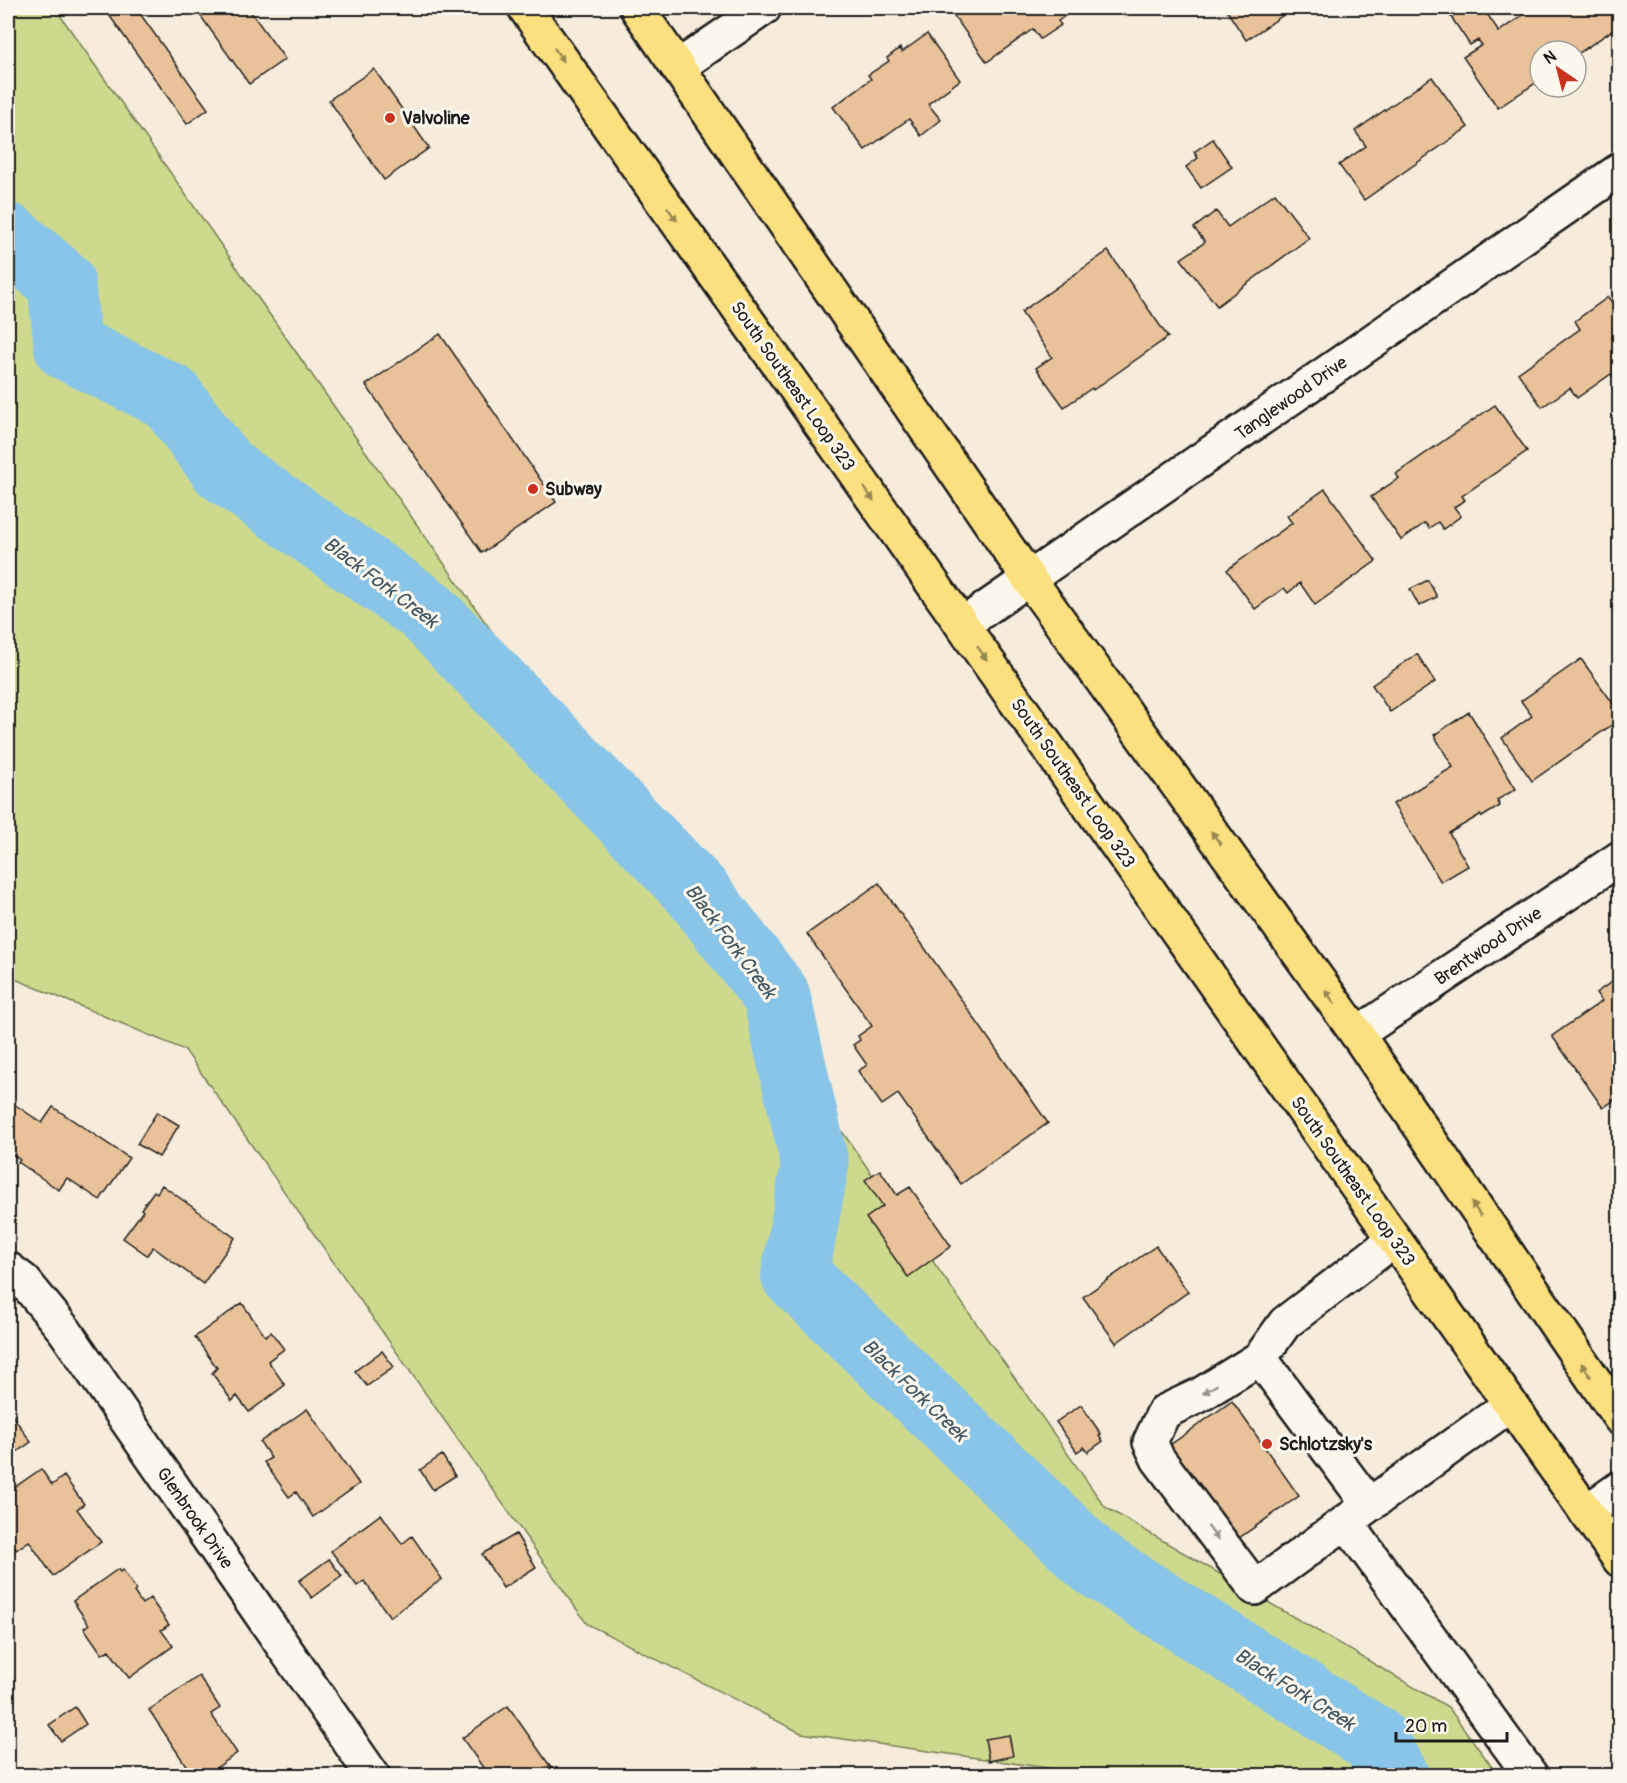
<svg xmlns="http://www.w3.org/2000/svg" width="1627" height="1783" viewBox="0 0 1627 1783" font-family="Pangolin,sans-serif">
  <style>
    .green { fill: #cdda8d; stroke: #747b54; stroke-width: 1.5 }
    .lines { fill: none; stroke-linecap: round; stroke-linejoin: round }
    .river { stroke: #89c5e8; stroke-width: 68 }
    .building { fill: #e9c299; stroke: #1c1c1c; stroke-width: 1.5 }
    .minor-casing { stroke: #1c1c1c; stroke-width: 38 }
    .highway-casing { stroke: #1c1c1c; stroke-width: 38 }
    .minor { stroke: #fbf7ec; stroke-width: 33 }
    .highway { stroke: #fce080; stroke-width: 33 }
    .oneway { fill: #978853 }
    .oneway2 { fill: #97948e }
    .poi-dot { fill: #c8321e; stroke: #fbf7ec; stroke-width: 2 }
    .labels { text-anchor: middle; stroke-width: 6; stroke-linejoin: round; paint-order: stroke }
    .poi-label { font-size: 18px; font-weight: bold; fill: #1c1c1c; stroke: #fbf7ec; text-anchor: start }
    .street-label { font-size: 18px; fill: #1c1c1c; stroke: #fbf7ec }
    .water-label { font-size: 20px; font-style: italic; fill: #425763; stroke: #fbf7ec }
  </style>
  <rect width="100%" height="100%" fill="#f7ecdb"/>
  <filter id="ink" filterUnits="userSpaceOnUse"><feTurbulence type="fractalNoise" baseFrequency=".0167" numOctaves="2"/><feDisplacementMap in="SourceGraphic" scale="12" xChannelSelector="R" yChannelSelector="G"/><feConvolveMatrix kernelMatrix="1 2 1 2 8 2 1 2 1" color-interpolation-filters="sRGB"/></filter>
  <g filter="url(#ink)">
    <!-- green -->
    <path class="green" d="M8,8h47l1050,1499 343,200 50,68 -394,1 -303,-43 -214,-109 -402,-574 -177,-74z"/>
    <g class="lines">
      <!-- river -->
      <path class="river" d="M8,237l53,45 7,65 102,50 54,72 201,141 272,282 79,103 39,170 -20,110 300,288 280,177 20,36"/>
    </g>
    <!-- building -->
    <path class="building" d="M104,8h32l72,101 -21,15z
      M195,8h53l37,51 -36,25z
      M966,8h110l-18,13 3,4 -21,14 -7,-10 -46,33 -33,-46z
      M1232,8h57l2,2 -45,30 -19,-29z
      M1445,8h38l13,19 2,5 35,-24h81l6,7v10l-44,30v-4h-36v29l-42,28 -35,-51 19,-12 -4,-5 -8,5z
      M927,34l33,46 -32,24 13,16 -20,16 -12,-17 -44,31 -32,-43 38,-28 -3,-4 21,-14 -2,-3 13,-10 2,4z
      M374,69l55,79 -45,32 -55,-80z
      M1432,77l36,50 -104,73 -25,-35 27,-19 -11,-15z
      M1213,139l19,28 -31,21 -15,-21 12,-9 -4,-6z
      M1275,193l34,45 -92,68 -36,-47 24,-17 -11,-14 22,-17 12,16z
      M1108,251l60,86 -75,53 -1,-2 -28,19 -28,-39 16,-11 -31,-45z
      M1608,297l12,16v62l-5,3 -4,-4 -34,24 -7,-10 -28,19 -24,-34 62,-44 -5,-8z
      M440,334l116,168 -74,51 -116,-168z
      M1495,405l32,46 -65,45 3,4 -11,7 7,9 -18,13 -5,-7 -9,6 -4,-5 -24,17 -30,-43 28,-19 -3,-4z
      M1325,489l51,72 -61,44 -15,-22 -12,10 -4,-5 -29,21 -28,-39 65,-47 -5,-7z
      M1428,580l9,17 -18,9 -9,-17z
      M1417,654l18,28 -45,30 -18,-27z
      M1581,659l39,54v6l-88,62 -30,-43 30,-22 -11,-15z
      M1469,712l47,77 -19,11 3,6 -18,11 -2,-2 -31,18 19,33 -27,16 -48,-78 60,-37 -19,-32z
      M879,883l169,240 -87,61 -63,-90 -16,11 -24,-34 9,-6 -14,-20 7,-5 -2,-4 14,-10 -65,-92z
      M1620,976v120l-17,12 -51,-72 50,-35 -6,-8z
      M14,1104l28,19 11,-16 76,51 -29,42 -33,-22 -8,12 -41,-28 2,-2 -12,-9v-38z
      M157,1112l22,13 -20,32 -22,-13z
      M880,1170l17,25 13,-8 41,59 -43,31 -42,-59 17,-12 -18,-26z
      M162,1185l73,53 -32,46 -50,-37 -6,8 -24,-17 20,-27 -2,-2 13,-18 3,2z
      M1156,1246l32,46 -72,51 -33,-46z
      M242,1303l23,33 6,-4 13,17 -16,12 17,24 -36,27 -12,-16 -5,5 -20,-28 5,-5 -22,-31z
      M382,1351l12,16 -27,19 -12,-15z
      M1232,1401l67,95 -70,49 -66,-95z
      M1081,1405l20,29 -2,2 4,5 -15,11 -4,-5 -7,5 -21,-30z
      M8,1409l23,33 -23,16z
      M307,1409l52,75 -46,33 -17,-25 -7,5 -25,-35 7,-4 -11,-16z
      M442,1455l13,21 -22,14 -13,-20z
      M41,1469l11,16 12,-9 20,28 -7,5 24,33 -48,34 -24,-35 -13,9 -8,-13v-45z
      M381,1514l21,30 10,-8 30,43 -52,38 -26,-36 -7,5 -26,-35z
      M516,1534l20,33 -33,21 -21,-34z
      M329,1559l13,17 -30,22 -13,-17z
      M118,1569l2,3 3,-2 13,20 -2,2 8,12 8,-6 19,27 -8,5 12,16 -44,32 -20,-28 -7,4 -18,-26 5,-3 -16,-24z
      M199,1676l21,32 -9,6 26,39 -32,23h-12l-44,-66z
      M508,1706l49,70h-68l-27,-38z
      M75,1707l11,17 -25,17 -12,-16z
      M1009,1735l4,21 -24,5 -4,-22z"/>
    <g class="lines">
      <defs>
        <path id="minor" d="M678,67l86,-59
          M962,625l658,-455
          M1357,1034l263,-176
          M1394,1240l-109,83 -25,35 109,147 141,-100
          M8,1269l16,12 41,50 308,445
          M1260,1358l-60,37 -36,17 -14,30 8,17 97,129 114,-83
          M1586,1512l34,-24
          M1346,1522l185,254"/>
        <path id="highway" d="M525,8l266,374 829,1178
          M637,8l392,571 328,455 263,384"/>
      </defs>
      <!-- minor casing -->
      <use href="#minor" class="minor-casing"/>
      <!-- highway casing -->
      <use href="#highway" class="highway-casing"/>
      <!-- minor -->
      <use href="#minor" class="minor"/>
      <!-- highway -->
      <use href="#highway" class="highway"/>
    </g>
    <!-- one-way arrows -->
    <defs><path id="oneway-solid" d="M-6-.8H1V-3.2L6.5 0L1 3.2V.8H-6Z" transform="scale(1.5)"/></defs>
    <g class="oneway">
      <use href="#oneway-solid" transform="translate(559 55) rotate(55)"/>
      <use href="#oneway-solid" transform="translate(672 214) rotate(55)"/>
      <use href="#oneway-solid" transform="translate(869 494) rotate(55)"/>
      <use href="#oneway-solid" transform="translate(982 653) rotate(55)"/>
      <use href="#oneway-solid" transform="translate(1216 838) rotate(-126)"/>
      <use href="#oneway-solid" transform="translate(1330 997) rotate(-126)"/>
      <use href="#oneway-solid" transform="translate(1476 1209) rotate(-124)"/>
      <use href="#oneway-solid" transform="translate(1586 1370) rotate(-124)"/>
    </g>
    <g class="oneway2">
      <use href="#oneway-solid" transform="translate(1210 1389) rotate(149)"/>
      <use href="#oneway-solid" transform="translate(1213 1533) rotate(53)"/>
    </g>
  </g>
  <!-- markers -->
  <g class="poi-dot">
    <circle cx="390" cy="118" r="6"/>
    <circle cx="533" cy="489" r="6"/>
    <circle cx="1267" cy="1444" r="6"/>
  </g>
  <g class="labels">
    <!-- poi labels -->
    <g class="poi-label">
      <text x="402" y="124">Valvoline</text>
      <text x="545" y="495">Subway</text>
      <text x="1279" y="1450">Schlotzsky's</text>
    </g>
    <!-- street labels -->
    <g class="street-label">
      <text transform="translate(793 386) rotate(55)" y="6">South Southeast Loop 323</text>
      <text transform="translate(1291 398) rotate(-35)" y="6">Tanglewood Drive</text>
      <text transform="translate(1073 783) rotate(55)" y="6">South Southeast Loop 323</text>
      <text transform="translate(1488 946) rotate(-34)" y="6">Brentwood Drive</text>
      <text transform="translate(1353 1181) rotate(55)" y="6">South Southeast Loop 323</text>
      <text transform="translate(195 1518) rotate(55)" y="6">Glenbrook Drive</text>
    </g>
    <!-- water labels -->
    <g class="water-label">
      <text transform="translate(381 582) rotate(37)" y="7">Black Fork Creek</text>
      <text transform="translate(731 941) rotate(53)" y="7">Black Fork Creek</text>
      <text transform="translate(915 1390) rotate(44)" y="7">Black Fork Creek</text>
      <text transform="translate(1295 1689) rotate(32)" y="7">Black Fork Creek</text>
    </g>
  </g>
  <!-- margin -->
  <rect width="1627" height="1783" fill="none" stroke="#fbf7ec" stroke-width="30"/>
  <rect x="15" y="15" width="1597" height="1753" fill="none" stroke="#1c1c1c" stroke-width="2" filter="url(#ink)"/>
  <!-- north arrow -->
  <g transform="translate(1558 69) rotate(325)"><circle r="28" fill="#fbf7ec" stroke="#a29f99" stroke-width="1.5"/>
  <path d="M0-4.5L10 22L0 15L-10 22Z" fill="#c8321e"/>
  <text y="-9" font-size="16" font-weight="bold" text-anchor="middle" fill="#1c1c1c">N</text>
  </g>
  <!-- scale -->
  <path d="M1396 1732v9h111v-9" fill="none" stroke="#1c1c1c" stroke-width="3"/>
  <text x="1405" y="1732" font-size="18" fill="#1c1c1c" stroke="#fbf7ec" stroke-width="4.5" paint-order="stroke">20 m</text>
</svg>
